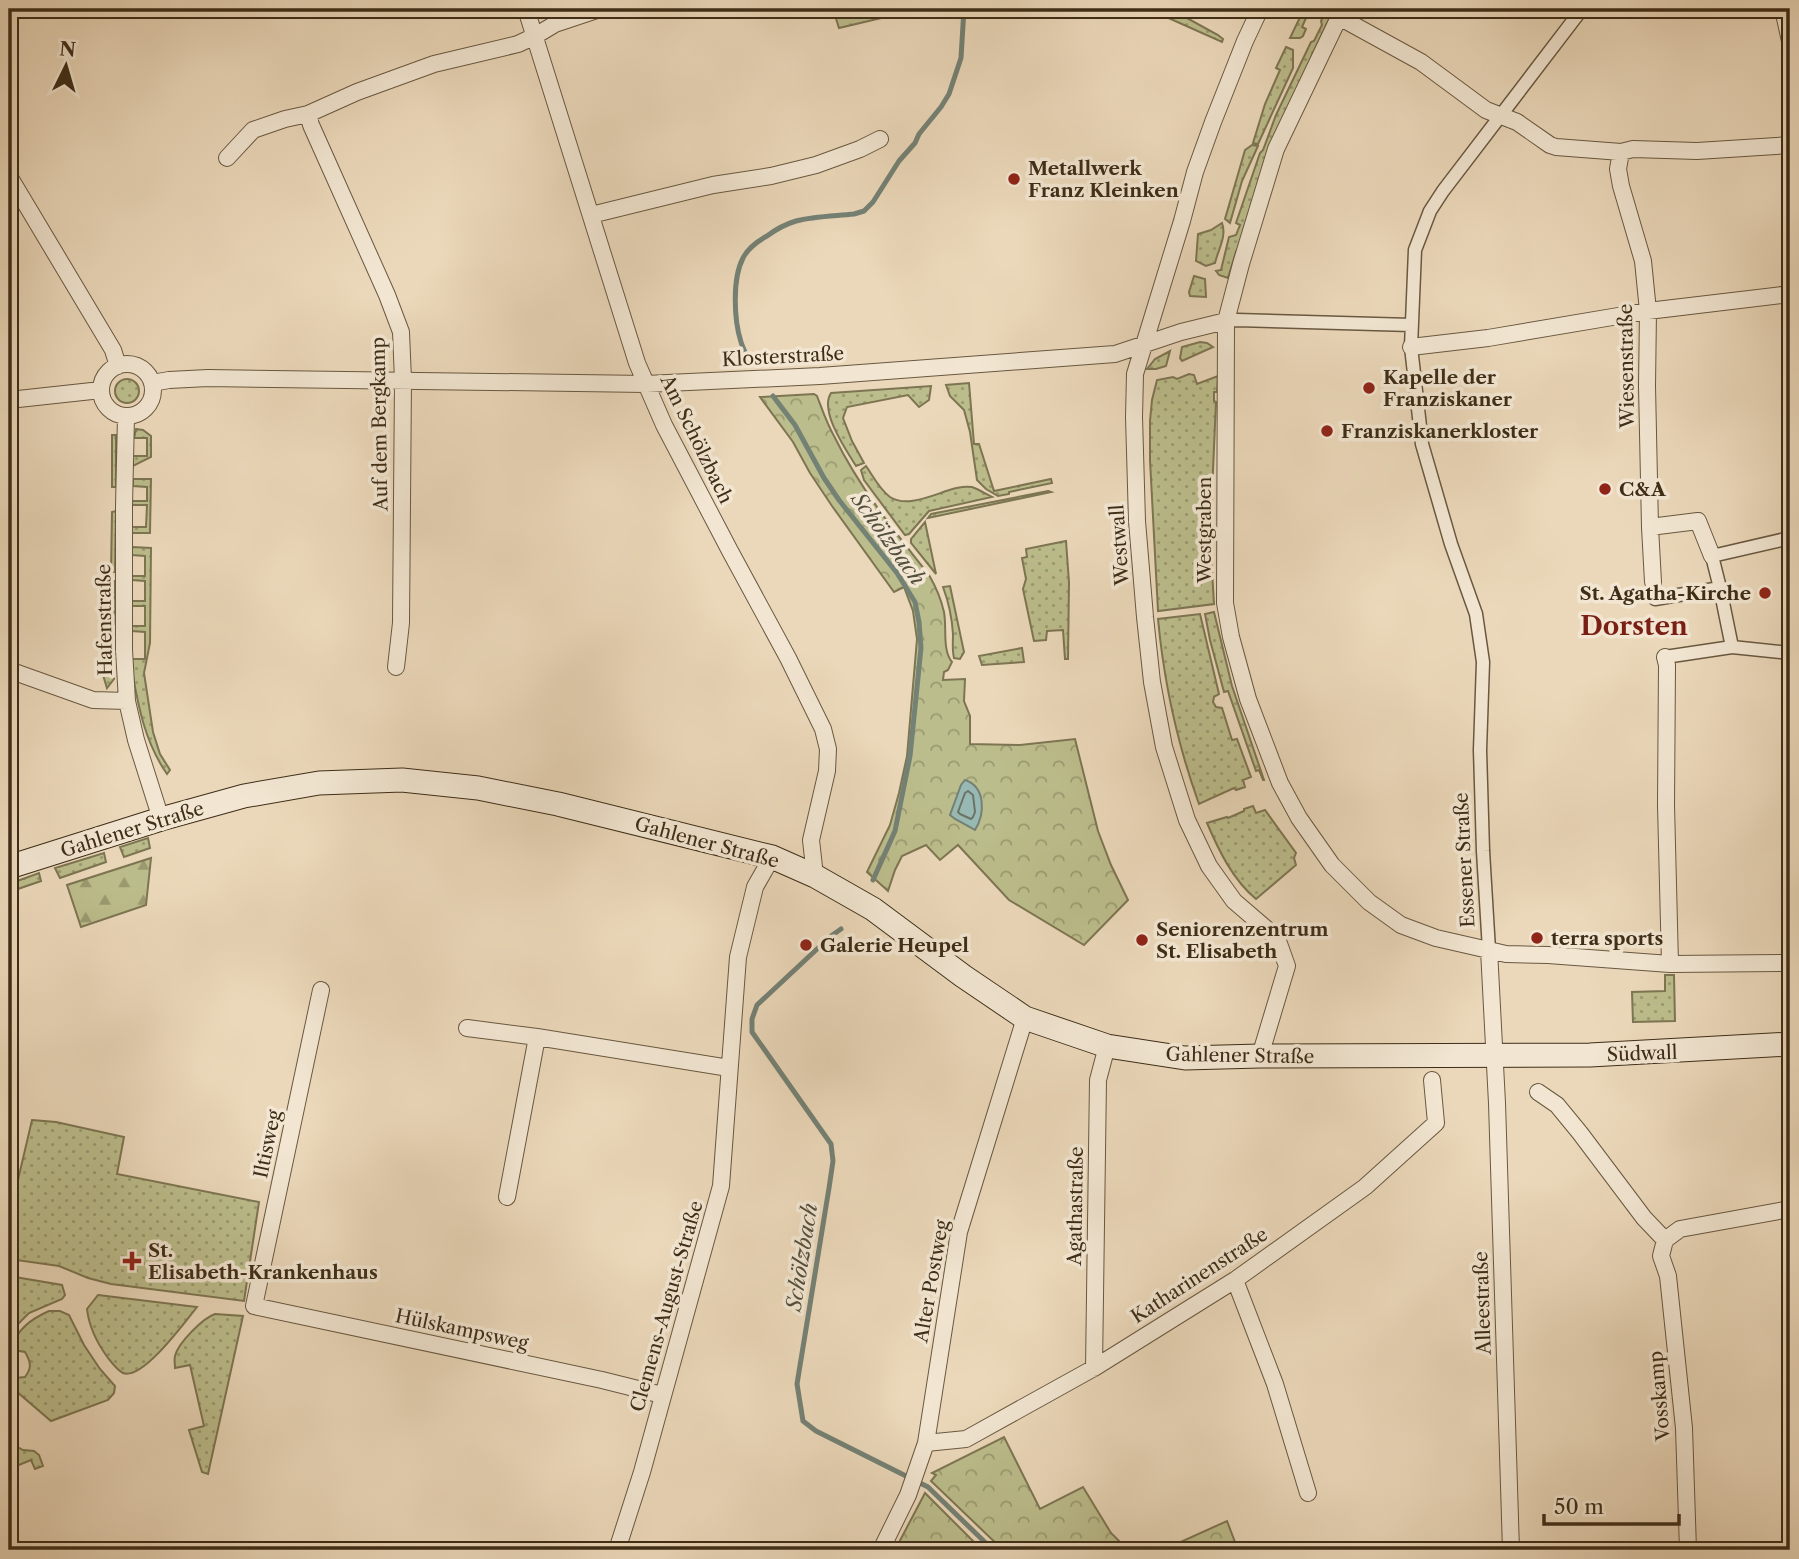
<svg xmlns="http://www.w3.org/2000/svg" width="1799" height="1559" viewBox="0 0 1799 1559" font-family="'Libre Caslon Text',serif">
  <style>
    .grass { fill: url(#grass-dots); stroke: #7d7552; stroke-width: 2 }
    .forest { fill: url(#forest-firs); stroke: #7d7552; stroke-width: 2 }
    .park { fill: url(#park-crowns); stroke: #7d7552; stroke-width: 2 }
    .water { fill: #98b9b3; stroke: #748175; stroke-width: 2 }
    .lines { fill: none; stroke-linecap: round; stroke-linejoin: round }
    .shore { stroke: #6b7365; stroke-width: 2 }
    .stream { stroke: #748175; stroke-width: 5 }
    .pedestrian-casing { stroke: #695840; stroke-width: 15 }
    .minor-casing { stroke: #695840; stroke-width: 18 }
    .secondary-casing { stroke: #3e2d17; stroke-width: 25 }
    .pedestrian { stroke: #f2e6d2; stroke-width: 12 }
    .minor { stroke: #f2e6d2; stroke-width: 16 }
    .secondary { stroke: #f2e6d2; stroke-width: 23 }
    .poi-dot { fill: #8f2418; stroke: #f2e6d2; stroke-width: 2.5 }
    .labels { text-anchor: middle; stroke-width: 7; stroke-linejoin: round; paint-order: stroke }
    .poi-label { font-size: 19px; font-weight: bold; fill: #3e2d17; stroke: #f2e6d2; text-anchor: start }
    .street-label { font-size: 19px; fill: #3e2d17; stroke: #f2e6d2 }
    .water-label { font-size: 21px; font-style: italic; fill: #54503e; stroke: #f2e6d2 }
    .district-label { font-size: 26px; font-weight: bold; fill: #7a1f14; stroke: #f2e6d2 }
  </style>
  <defs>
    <pattern id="grass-dots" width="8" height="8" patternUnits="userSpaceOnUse" patternTransform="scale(1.75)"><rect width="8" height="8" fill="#bcbd8c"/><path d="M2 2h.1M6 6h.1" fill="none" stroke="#9a9a71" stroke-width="1.8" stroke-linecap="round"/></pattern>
    <pattern id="forest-firs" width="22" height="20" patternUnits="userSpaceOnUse" patternTransform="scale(1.75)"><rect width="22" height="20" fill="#bcbd8c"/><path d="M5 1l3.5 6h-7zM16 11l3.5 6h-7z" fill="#9a9a71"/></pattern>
    <pattern id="park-crowns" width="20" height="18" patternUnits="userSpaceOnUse" patternTransform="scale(1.75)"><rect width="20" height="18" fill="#bcbd8c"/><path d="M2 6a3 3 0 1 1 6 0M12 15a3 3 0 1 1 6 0" fill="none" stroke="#9a9a71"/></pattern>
  </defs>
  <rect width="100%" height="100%" fill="#ebd8ba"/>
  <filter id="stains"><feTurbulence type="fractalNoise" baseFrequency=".00286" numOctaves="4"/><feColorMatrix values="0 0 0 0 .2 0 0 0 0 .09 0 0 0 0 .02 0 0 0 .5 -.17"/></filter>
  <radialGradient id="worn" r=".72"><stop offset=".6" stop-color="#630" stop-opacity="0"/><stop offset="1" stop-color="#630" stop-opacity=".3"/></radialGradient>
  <!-- grass -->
  <path class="grass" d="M833,9h137v8l-76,-2 -55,13z
    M1139,9h26l11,3 42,23 5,4 -1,3 -58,-26z
    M1304,9h6l-8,18 4,2 -3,7 -3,2h-10z
    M1327,9h7l-22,46 -75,198 -1,-1 -8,26 -9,-3 -3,-4 5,-1 8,-33 7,-2 4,-10 -4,-2 1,-3 23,-67 3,-3 13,-35 35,-73 3,-1 8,-16 -1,-4z
    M1286,47l7,3v18l-35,76 -5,-1 12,-39 15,-34 -4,-2z
    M1252,145l6,1 -16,35 -12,42 -5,-4 20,-69z
    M1222,223c5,13 -4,27 -7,40l-9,3 -10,-5 2,-27 13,-4z
    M1194,276l11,3 1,18 -16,-1 -1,-4z
    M1200,342l7,1 6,4 -31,14 -2,-3 2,-11z
    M1170,351l-4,15 -10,3h-9l8,-10z
    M1189,374l5,1 3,9 21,-8 -1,16h-3v9l2,1 -6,136 4,66 -56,7 -8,-151v-39l2,-21 5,-20 16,-3 4,2z
    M115 391a12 12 0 1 1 24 0a12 12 0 1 1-24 0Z
    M969,383l5,61h5l15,47 57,-12 1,4 -43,9v2l-11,2 -12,-7 -9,-9 -7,-48 -6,-22 -14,-14 -4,-11z
    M931,386l-2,14 -10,7 -11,-12 -61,12 -4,11 9,23 12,22 -8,3c-10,-16 -37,-55 -25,-73z
    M136,429l7,1 8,6v21l-18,9v-10h14v-18h-13z
    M112,435h4v52h-4z
    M866,466c7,10 14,24 24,31 23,15 60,-14 82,-10 6,2 14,7 20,10l-63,14 -20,23 -4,1 -41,-55 -3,-10z
    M133,479h18l-1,54h-18v-6h14l1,-22h-15v-4h15v-14l-14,-1z
    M1048,491l3,1 -123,26 3,-4z
    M116,511l-1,61h-4l1,-60z
    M925,522l11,52 -25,-31v-4z
    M1066,541l3,41 -1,77h-3l-2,-29 -16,1 -1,9 -12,1 -11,-52 3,-10 -4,-21 5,-1 -1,-8z
    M132,547l19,1 -1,95 -6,30 9,59 7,22 10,16 -3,4c-23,-33 -29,-70 -36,-108v-7h14v-27l-13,-1v-5h13v-20h-14l1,-5h13v-20l-13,-1v-4h13v-20l-13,-1z
    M109,581h6l-1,43h-12l5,-21z
    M950,586l14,66 -4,7 -6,-1c-2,-8 -1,-16 -1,-24 -1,-16 -4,-31 -10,-47z
    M1214,612l18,74 32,94h-1l-4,-10 -3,1 -28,-80 -4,1 -14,-52 -5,-26z
    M1200,614l19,80 -5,3 -1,5 3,5 6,1 10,32 5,-1 14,38 -8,3 2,7 -9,3 -2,-2 -35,16c-22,-61 -35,-121 -41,-185z
    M1022,648l2,14 -42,3 -3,-9z
    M101,660h13v19l-7,9 -7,-23z
    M1253,806l3,7 9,-3 31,43 -2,5 2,7 -40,34c-23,-19 -37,-48 -49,-76l20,-6 1,1 16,-7v-2z
    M148,838l2,10 -26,9 -4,-10z
    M104,853l2,9 -46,16 -5,-10z
    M39,873l2,8 -32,11v-8z
    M1665,975h9l1,46 -42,1 -1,-30 33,-1z
    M32,1120l24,2 68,15 -7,37 142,28 -15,99 -133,-17 -23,-6 -29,-12 -50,-7v-41z
    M9,1276l53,9 3,10 -3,4 -33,14 -20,20z
    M98,1295l99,12c-12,15 -55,74 -74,66 -6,-3 -11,-10 -15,-15 -11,-15 -19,-31 -21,-49z
    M49,1311h11l9,4 15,30 16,24 15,17 -1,7 -6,7 -57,21 -42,-36v-9l6,2 10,-1c7,-9 6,-15 0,-25l-12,-2c0,-19 20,-32 36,-39z
    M215,1314l28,2 -35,158 -6,-2 -13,-42 15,-4 -14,-61 -15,3c0,-4 -1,-8 0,-12 3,-13 28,-38 40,-42z
    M9,1438l5,7 9,5 11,1 5,4 4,11 -8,3 -4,-9 -22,9z"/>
  <!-- forest -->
  <path class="forest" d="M151,858l-5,47 -65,22 -14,-42z"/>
  <!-- park -->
  <path class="park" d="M814,394l3,2c5,13 10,28 17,40 25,51 60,95 95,139 7,12 12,24 15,37 3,16 -2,38 8,50l-4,8 -4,2 -1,8 22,-1 -1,22 6,15v28l50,1 55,-6 23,92 13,34 17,35 -44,45 -75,-45 -51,-55 -18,15 -14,-15 -24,11 -7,14 -7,21 -21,-19 23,-47 9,-32 8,-37 10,-117 -4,-28 -9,-24 -10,5 -62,-86 -22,-33 -17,-31 -33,-45z
    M1004,1437l36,72 43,-22 28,46 17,17h-125l-72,-69 5,-6 -4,-2z
    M925,1493l57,57h-87z
    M1227,1521l11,29h-75z"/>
  <!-- water -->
  <path class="water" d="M965,780c21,7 20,34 10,50l-20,-11 -5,-4 11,-30z"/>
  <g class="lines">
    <!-- shore -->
    <path class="shore" d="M968,791l5,4 2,17 -2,5 -2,2 -11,-5 -2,-2 7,-19z"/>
    <!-- stream -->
    <path class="stream" d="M750,362c-3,-6 -7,-13 -9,-20 -7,-22 -9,-63 2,-84 5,-10 15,-17 24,-22 8,-6 19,-12 29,-15 18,-5 39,-5 58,-7l10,-3 9,-9 26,-41 16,-18 4,-9 22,-27 8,-13 12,-36 3,-49
      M773,396l22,29 29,53 15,22 58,73 18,29 4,20 2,26 -11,108 -15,75 -22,49
      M841,929l-10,7 -74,69 -5,14v13l79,112 2,17 -4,27 -32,196 6,37 13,10 112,56 65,63"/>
    <defs>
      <path id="pedestrian" d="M1226,321l11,-1 174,5
        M1655,599l65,-11
        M1732,647l-12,-59 -8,-32 78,-18
        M1665,657l67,-10 58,6
        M1489,950l-6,-99 -3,-101 3,-88 -7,-48 -25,-70 -29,-100 -11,-97 4,-97 15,-39 13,-20 139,-182"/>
      <path id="minor" d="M526,9l111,354 27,62 66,126 58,107 35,71 5,20 -1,22 -16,69 4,36
        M1343,9l-67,140 -35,115 -15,57 -1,282 6,34 17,62 32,84 19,35 33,47 37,37 32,23 35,13 70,16 42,1 122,9 120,-1
        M1783,9l7,32
        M1339,17l82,45 65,48 31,12 33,23 6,2 65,5 12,-3 64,2 93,-6
        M1621,152l-3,17 3,17 22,75 5,50 -1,75 3,141 3,55
        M227,158l26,-28 32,-11 23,-5
        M9,176l104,174 5,16
        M591,215l122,-30 58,-9 45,-11 44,-16 20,-10
        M1411,347l77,-9 160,-27 142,-17
        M101 390a26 26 0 1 1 52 0a26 26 0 1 1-52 0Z
        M152,383l17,-3 39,-2 438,6 174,-8 295,-22 66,-22 45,-11
        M9,400l92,-10
        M126,416l-2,90v144l3,51 9,39 25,79
        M1650,527l48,-6 14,35
        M1665,657l2,8 -1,140 4,159
        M396,667l5,-44 2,-243 -2,-48 -14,-37 -76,-170 -3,-11 49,-22 77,-28 84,-20 17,-8 20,-12 45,-15
        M9,670l84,30 34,1
        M1489,950l8,153 14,447
        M321,990l-67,316 348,74 60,15
        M467,1028l70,9 192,31
        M1260,1056l27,-90 -10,-28 -43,-37 -25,-35 -22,-46 -23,-73 -12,-65 -7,-65 -8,-96 -3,-104 1,-43 47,-153 13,-49 18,-50 32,-81 15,-32
        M1538,1092l19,13 23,28 64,85 21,22
        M507,1197l30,-160
        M1235,1280l40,104 33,109
        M1094,1368l4,-288 9,-34
        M926,1443l40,-4 128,-71 141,-88 130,-93 71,-64 -4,-43
        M617,1550l25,-78 79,-286 17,-229 17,-70 17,-30
        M881,1550l27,-55 18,-52 33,-211 66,-214
        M1688,1550l-4,-122 -16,-152 -7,-20 4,-16 15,-11 110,-20"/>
      <path id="secondary" d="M9,867l152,-48 83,-23 75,-13 83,-3 76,8 80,16 214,53 43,19 58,33 90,67 62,42 82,28 78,12 75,-2 330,-1 200,-11"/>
    </defs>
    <!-- pedestrian casing -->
    <use href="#pedestrian" class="pedestrian-casing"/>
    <!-- minor casing -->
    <use href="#minor" class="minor-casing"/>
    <!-- secondary casing -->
    <use href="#secondary" class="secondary-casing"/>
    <!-- pedestrian -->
    <use href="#pedestrian" class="pedestrian"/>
    <!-- minor -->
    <use href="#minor" class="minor"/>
    <!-- secondary -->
    <use href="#secondary" class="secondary"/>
  </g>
  <!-- markers -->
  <g class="poi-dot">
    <circle cx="1014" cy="179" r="7"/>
    <circle cx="1369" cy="388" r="7"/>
    <circle cx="1327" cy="431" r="7"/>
    <circle cx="1605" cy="489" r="7"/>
    <circle cx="1765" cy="593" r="7"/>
    <circle cx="1537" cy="938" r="7"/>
    <circle cx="1142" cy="940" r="7"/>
    <circle cx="806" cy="945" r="7"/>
    <path d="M128.5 1250.5h7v7h7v7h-7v7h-7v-7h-7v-7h7z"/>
  </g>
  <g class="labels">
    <!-- poi labels -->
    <g class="poi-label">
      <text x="1028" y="175">Metallwerk<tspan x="1028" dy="22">Franz Kleinken</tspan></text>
      <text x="1383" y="384">Kapelle der<tspan x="1383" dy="22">Franziskaner</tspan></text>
      <text x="1341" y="438">Franziskanerkloster</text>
      <text x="1619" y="496">C&amp;A</text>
      <text x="1751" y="600" text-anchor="end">St. Agatha-Kirche</text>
      <text x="1156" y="936">Seniorenzentrum<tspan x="1156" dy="22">St. Elisabeth</tspan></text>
      <text x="1551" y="945">terra sports</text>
      <text x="820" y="952">Galerie Heupel</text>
      <text x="148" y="1257">St.<tspan x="148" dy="22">Elisabeth-Krankenhaus</tspan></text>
    </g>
    <!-- street labels -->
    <g class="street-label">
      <text transform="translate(783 356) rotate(-3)" y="7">Klosterstraße</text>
      <text transform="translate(1626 366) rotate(-91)" y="7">Wiesenstraße</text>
      <text transform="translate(379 424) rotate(-91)" y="7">Auf dem Bergkamp</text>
      <text transform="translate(697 439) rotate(64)" y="7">Am Schölzbach</text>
      <text transform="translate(1204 530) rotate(-90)" y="7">Westgraben</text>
      <text transform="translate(1119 545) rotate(-94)" y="7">Westwall</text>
      <text transform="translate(104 620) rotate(-91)" y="7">Hafenstraße</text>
      <text transform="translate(132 829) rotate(-17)" y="7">Gahlener Straße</text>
      <text transform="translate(707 842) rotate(15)" y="7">Gahlener Straße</text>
      <text transform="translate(1464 860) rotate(-93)" y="7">Essener Straße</text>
      <text transform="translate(1642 1053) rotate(-2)" y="7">Südwall</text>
      <text transform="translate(1240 1055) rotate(1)" y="7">Gahlener Straße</text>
      <text transform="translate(267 1144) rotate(-78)" y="7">Iltisweg</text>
      <text transform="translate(1075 1206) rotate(-89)" y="7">Agathastraße</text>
      <text transform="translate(1199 1275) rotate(-33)" y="7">Katharinenstraße</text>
      <text transform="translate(931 1281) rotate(-80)" y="7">Alter Postweg</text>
      <text transform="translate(1482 1303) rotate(-92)" y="7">Alleestraße</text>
      <text transform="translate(666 1306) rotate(-74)" y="7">Clemens-August-Straße</text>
      <text transform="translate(462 1329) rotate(12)" y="7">Hülskampsweg</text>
      <text transform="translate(1659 1396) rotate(-95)" y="7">Vosskamp</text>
    </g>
    <!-- water labels -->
    <g class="water-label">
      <text transform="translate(888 539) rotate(54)" y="7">Schölzbach</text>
      <text transform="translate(802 1257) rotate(-81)" y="7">Schölzbach</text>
    </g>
    <!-- district labels -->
    <g class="district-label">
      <text x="1634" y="635">Dorsten</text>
    </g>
  </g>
  <!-- margin -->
  <rect width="1799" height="1559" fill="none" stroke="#ebd8ba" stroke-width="35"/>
  <rect x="10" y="10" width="1778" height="1538" fill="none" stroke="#3e2d17" stroke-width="3.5"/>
  <rect x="18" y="18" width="1764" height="1524" fill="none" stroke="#3e2d17" stroke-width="2"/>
  <!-- north arrow -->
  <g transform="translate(66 66) rotate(5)" stroke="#f2e6d2" stroke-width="5" paint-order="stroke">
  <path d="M0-5L12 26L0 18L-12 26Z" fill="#3e2d17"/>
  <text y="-10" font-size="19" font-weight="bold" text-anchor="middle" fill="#3e2d17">N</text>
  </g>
  <!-- scale -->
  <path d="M1544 1514v10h135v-10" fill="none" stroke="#3e2d17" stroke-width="3.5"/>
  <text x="1554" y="1514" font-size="21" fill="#3e2d17" stroke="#f2e6d2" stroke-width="5" paint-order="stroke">50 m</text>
  <rect width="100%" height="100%" filter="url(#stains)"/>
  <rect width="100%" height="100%" fill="url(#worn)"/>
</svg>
